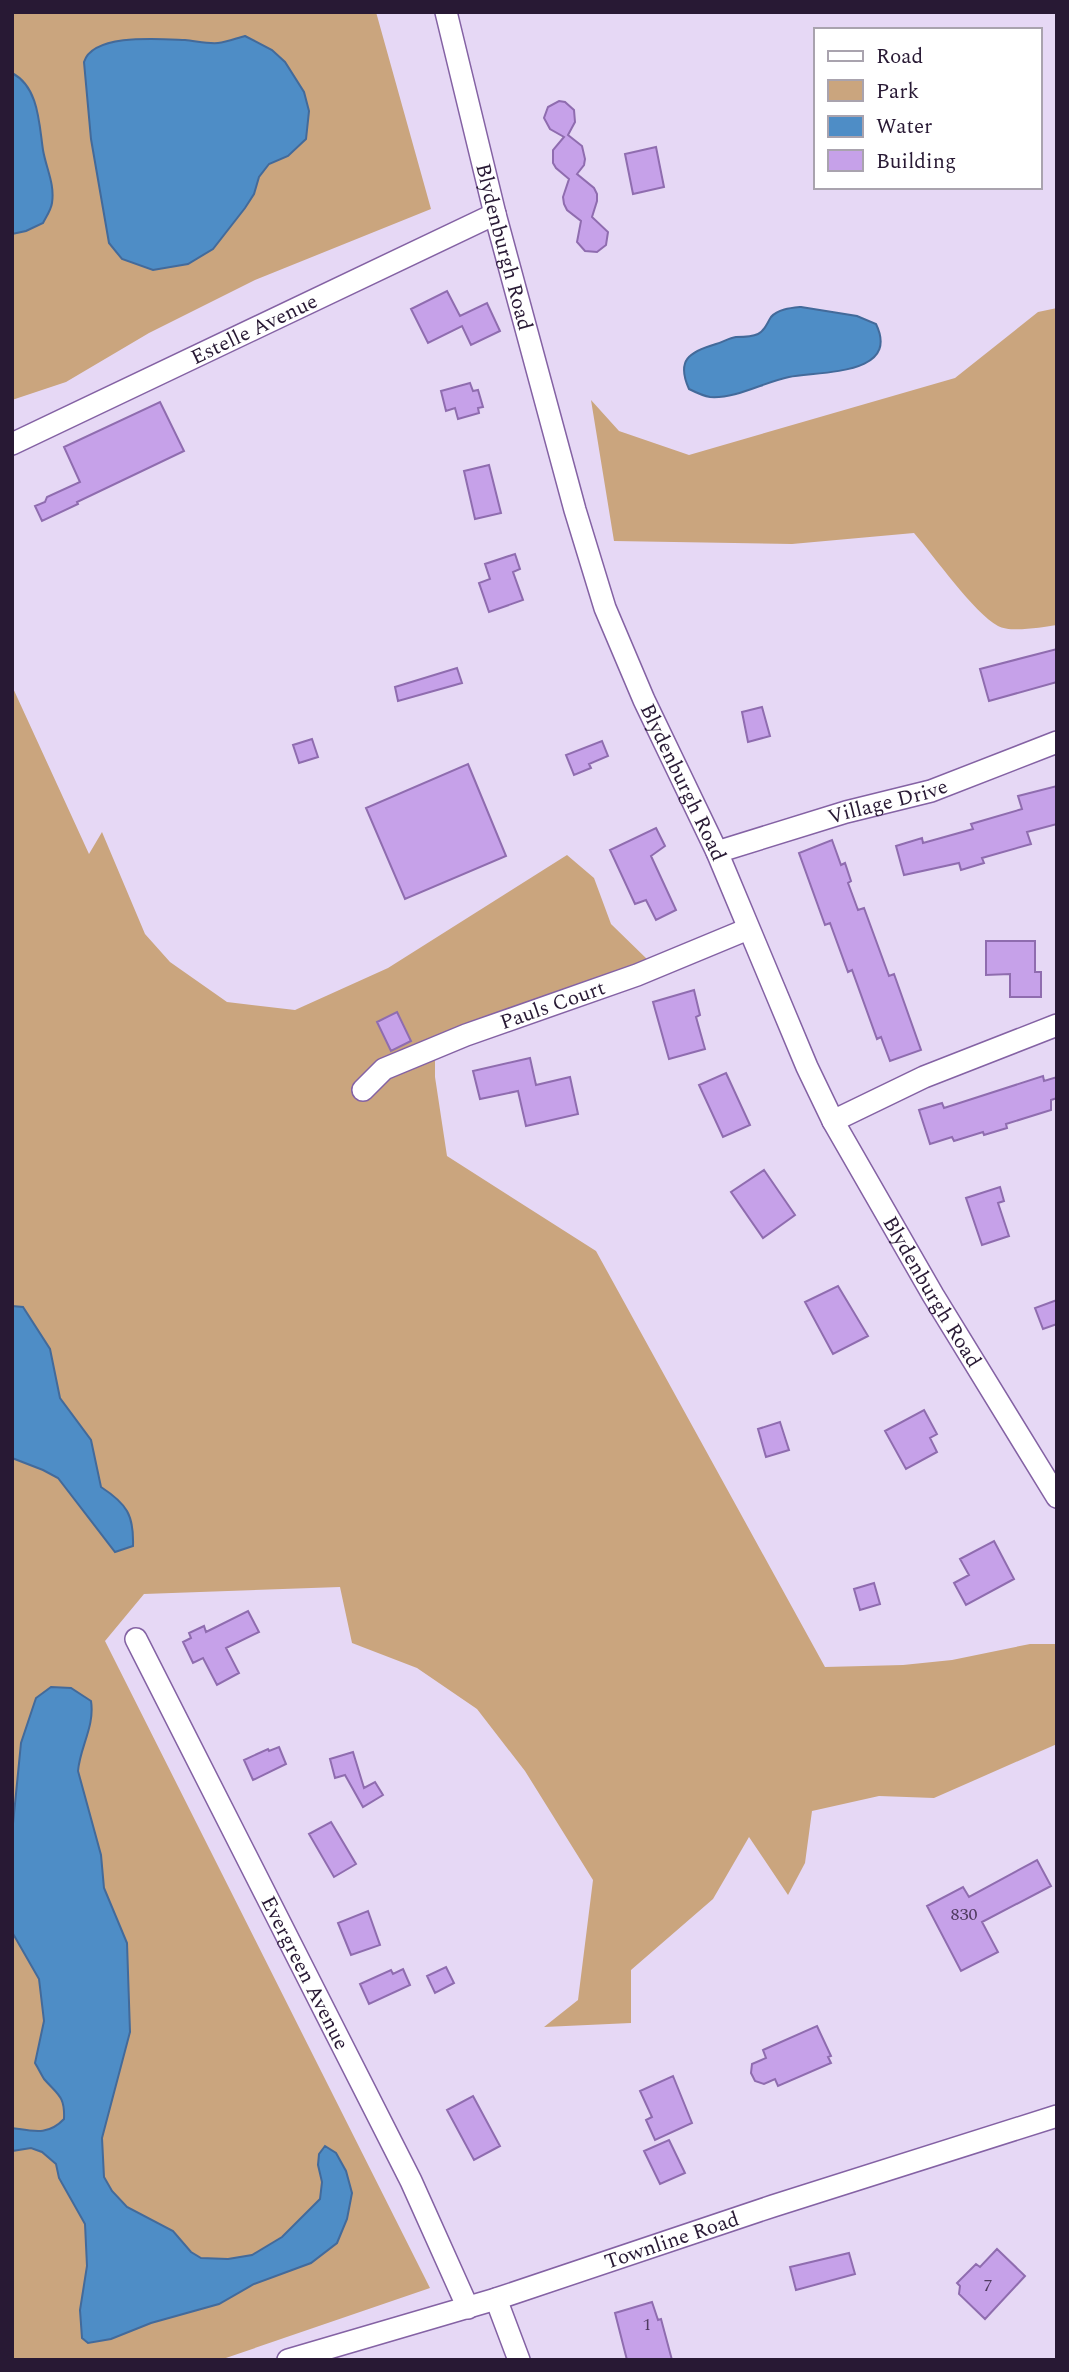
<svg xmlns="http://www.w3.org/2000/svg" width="1069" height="2372" viewBox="0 0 1069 2372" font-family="Spectral,serif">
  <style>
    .green { fill: #caa57e }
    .water { fill: #4e8dc6; stroke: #436a9a; stroke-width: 2 }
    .building { fill: #c6a1e9; stroke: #8f6caf; stroke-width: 2 }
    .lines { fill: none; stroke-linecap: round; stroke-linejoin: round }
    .minor-casing { stroke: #8462a4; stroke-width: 24 }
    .minor { stroke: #fff; stroke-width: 21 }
    .labels { text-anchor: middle; stroke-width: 7; stroke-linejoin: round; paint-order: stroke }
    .number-label { font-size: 18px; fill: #503b61 }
    .street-label { font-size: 21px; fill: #281934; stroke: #fff }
  </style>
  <rect width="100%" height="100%" fill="#e6d8f5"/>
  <!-- green -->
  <path class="green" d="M12,12h364l55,197 -176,71 -106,53 -83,49 -54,18z
    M1057,308v317c-14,2 -47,8 -59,1 -24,-13 -64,-70 -84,-93l-122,11 -178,-3 -23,-141 28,31 70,24 266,-77 83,-66z
    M12,686l77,168 13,-22 43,102 25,28 57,40 68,8 93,-42 179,-113 27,23 17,46 39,38 -215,77v38l12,79 149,95 229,416 78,-2 49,-5 78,-16h27v100l-123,54 -55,-2 -67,15 -7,52 -17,32 -39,-58 -36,62 -82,71v53l-87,4 34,-27 15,-120 -68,-109 -48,-62 -60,-41 -65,-25 -12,-56 -196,7 -39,47 325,647 -210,72h-208z"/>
  <!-- water -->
  <path class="water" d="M245,36l27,14 13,12 19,30 5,19 -3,28 -18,17 -19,8 -10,13 -5,17 -9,14 -32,41 -25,15 -35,6 -31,-11 -13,-16 -18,-104 -7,-77c9,-29 76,-23 101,-22 11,1 23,4 33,3 9,-1 19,-5 27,-7z
    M12,73c27,14 27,51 31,77 3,18 12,34 9,53 -1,7 -6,14 -9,20l-17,8 -14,3z
    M801,307l56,9 19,8c25,52 -57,47 -87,53 -25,5 -53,22 -79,20 -7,-1 -15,-5 -21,-8 -13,-29 0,-37 27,-45 7,-2 13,-6 20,-7 7,0 16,0 22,-3 7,-3 9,-11 13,-17 7,-8 20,-9 30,-10z
    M12,1306l11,1 27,42 10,49 31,42 10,47c26,17 33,28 32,59l-18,6 -57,-74 -15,-8 -31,-12z
    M51,1687l20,1 20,13c4,25 -11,46 -13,70l23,84 3,33 23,55 3,89 -28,106 2,39 8,14 15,16 46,24 18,21 10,6 27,1 24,-4 30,-18 38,-38 2,-17 -4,-17 1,-11 6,-8 11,7 10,18 6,22 -5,26 -10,24 -26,20 -57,21 -35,20 -68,19 -40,16 -23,4 -6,-5 -2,-28 7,-44 -2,-42 -26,-46 -3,-14 -14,-12 -11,-4 -19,3v-23c21,3 36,8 52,-9 1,-23 -6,-24 -20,-40 -3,-5 -6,-11 -9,-16l9,-42 -5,-42 -27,-47v-98l9,-91 15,-45z"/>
  <!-- building -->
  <path class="building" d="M559,101l6,1 9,8 1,12 -7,13 14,11 3,13 -1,6 -7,9 17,14 3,6v7l-5,16 16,15 -2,13 -9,7 -12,-1 -8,-9 4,-21 -14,-11 -3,-6 -1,-7 6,-18 -13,-11 -3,-5v-13l11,-13 -14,-8 -6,-11 4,-11z
    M656,147l8,40 -31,7 -8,-40z
    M447,291l13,25 27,-13 13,28 -29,14 -9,-19 -34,17 -17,-34z
    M470,383l3,8 5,-1 5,17 -5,1 1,5 -21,6 -3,-11 -9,3 -5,-20z
    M160,402l24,49 -107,51 1,2 -36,17 -7,-15 10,-4 2,-5 33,-15 -16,-35z
    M489,465l12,48 -26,6 -11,-48z
    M515,554l5,15 -7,3 10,28 -34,12 -10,-29 11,-4 -5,-15z
    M1057,649v33l-68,19 -9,-32z
    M457,668l5,15 -64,18 -3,-14z
    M762,707l8,29 -22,6 -6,-30z
    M312,739l6,18 -19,6 -6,-18z
    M602,741l6,15 -19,8 2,4 -17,7 -8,-20z
    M468,764l38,92 -101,43 -39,-91z
    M1057,786v38l-30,8 4,12 -49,14 2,5 -23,7 -2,-7 -55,12 -8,-29 26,-8 1,5 50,-14 -2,-5 51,-15 -4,-13z
    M656,828l9,18 -14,10 25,54 -20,10 -10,-20 -11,4 -25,-54z
    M832,840l9,25 4,-2 6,18 -3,2 10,27 6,-2 25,68 5,-2 27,76 -31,11 -9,-24 -4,2 -25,-69 -4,2 -18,-49 -5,2 -26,-72z
    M986,941h49v31h6v25h-31v-23l-24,1z
    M694,990l6,25 -4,2 9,32 -36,10 -16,-57z
    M397,1012l14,29 -20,10 -14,-29z
    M530,1058l6,27 34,-8 8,37 -52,12 -8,-35 -38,8 -7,-28z
    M726,1073l24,52 -27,12 -24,-52z
    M1043,1076l1,5 13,-4v21l-6,2v10l-45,14 1,4 -23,7 -1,-3 -29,9 -2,-4 -22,7 -11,-34 23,-7 2,5z
    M764,1170l31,45 -32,23 -32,-46z
    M1000,1187l4,14 -6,2 11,33 -27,9 -16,-47z
    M838,1286l30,50 -35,18 -28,-52z
    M1057,1300v24l-14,5 -8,-21z
    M924,1410l13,24 -7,4 7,14 -31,17 -21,-38z
    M780,1422l9,28 -23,7 -8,-28z
    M994,1541l20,38 -48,26 -12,-22 15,-8 -9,-16z
    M874,1583l6,21 -20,6 -6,-21z
    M248,1611l11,21 -33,16 13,25 -22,12 -14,-27 -10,5 -10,-21 8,-4 -2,-5 15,-7 2,6z
    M279,1747l7,17 -33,16 -9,-20 24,-11 1,2z
    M353,1752l11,36 11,-6 8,13 -20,12 -18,-32 -10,3 -5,-19z
    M331,1822l25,42 -22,13 -25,-43z
    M1037,1860l14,26 -69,36 16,30 -37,19 -34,-65 36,-19 6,10z
    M368,1911l12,34 -29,10 -13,-32z
    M446,1967l8,16 -19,10 -8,-17z
    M403,1969l7,16 -41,19 -9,-20 31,-14 2,4z
    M817,2026l14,30 -3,1 3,6 -53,23 -3,-7 -11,5 -9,-3 -4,-8 1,-9 14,-6 -3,-8z
    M673,2076l19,47 -37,17 -9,-20 6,-3 -12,-26z
    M473,2096l27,50 -26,14 -27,-50z
    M669,2140l16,33 -25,11 -16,-33z
    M997,2249l28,27 -40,43 -26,-25 1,-8 -3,-3 19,-19 4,3z
    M849,2253l6,21 -59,16 -6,-23z
    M652,2302l6,18 3,-1 11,41h-45l-12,-47z"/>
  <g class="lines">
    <defs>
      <g id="minor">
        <path id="s1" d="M446,12l49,202 80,296 30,98 39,92 73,152 90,215 26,54 100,174 124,202"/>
        <path id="s2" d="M12,444l483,-230"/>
        <path id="s3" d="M717,852l129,-40 85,-21 126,-49"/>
        <path id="s4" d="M363,1090l21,-21 82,-34 171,-60 111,-46"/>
        <path d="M833,1121l91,-44 133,-52"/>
        <path id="s5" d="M136,1639l275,542 57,127"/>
        <path d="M496,2299l23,61"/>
        <path id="s6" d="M288,2360l208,-61 277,-93 284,-90"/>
      </g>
    </defs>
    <!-- minor casing -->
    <use href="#minor" class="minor-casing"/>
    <!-- minor -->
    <use href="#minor" class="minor"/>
  </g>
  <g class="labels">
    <!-- number labels -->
    <g class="number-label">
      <text x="964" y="1920">830</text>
      <text x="988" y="2291">7</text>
      <text x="647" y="2330">1</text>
    </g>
    <!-- street labels -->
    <g class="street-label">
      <text dy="7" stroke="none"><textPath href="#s1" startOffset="242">Blydenburgh Road</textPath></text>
      <text dy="7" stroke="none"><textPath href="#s2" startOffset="268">Estelle Avenue</textPath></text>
      <text dy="7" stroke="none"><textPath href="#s1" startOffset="808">Blydenburgh Road</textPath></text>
      <text dy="7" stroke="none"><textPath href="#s3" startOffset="178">Village Drive</textPath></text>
      <text dy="7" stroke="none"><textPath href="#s4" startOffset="210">Pauls Court</textPath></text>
      <text dy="7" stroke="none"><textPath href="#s1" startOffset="1376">Blydenburgh Road</textPath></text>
      <text dy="7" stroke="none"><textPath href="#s5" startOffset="374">Evergreen Avenue</textPath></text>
      <text dy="7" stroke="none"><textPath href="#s6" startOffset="402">Townline Road</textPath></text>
    </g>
  </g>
  <!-- border -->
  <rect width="1069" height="2372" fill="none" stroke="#281934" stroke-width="28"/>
  <!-- legend -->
  <rect x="814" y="28" width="228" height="161" fill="#ffffff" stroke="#a9a3ae" stroke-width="2"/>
  <rect x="828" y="51" width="35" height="10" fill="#ffffff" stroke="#a9a3ae" stroke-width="2"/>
  <text x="876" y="63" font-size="21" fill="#281934">Road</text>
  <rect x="828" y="80" width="35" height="21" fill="#caa57e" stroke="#a9a3ae" stroke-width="2"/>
  <text x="876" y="98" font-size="21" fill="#281934">Park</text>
  <rect x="828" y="116" width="35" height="21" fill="#4e8dc6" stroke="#a9a3ae" stroke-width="2"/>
  <text x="876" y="133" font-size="21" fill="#281934">Water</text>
  <rect x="828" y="150" width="35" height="21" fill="#c6a1e9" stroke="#a9a3ae" stroke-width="2"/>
  <text x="876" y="168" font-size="21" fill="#281934">Building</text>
</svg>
